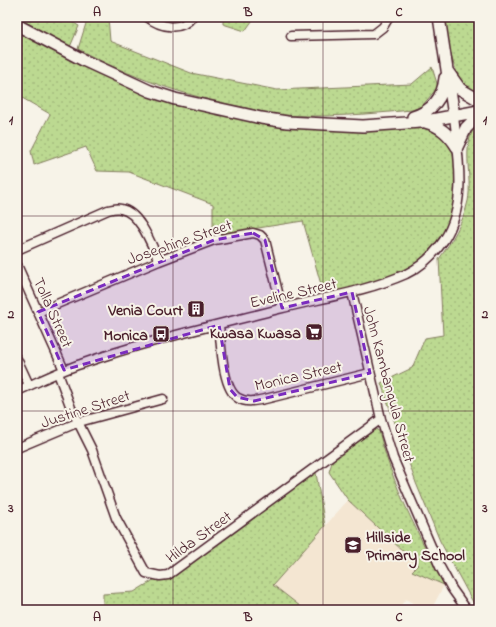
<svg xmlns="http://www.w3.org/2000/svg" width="496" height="627" viewBox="0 0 496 627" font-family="'Indie Flower',sans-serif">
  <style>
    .built { fill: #f4e6d2 }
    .grass { fill: url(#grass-dots); stroke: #837c5e }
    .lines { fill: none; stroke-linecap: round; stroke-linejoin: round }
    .minor-casing { stroke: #4a1f2b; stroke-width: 11 }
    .major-casing { stroke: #4a1f2b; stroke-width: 14 }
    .minor { stroke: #f7f3e8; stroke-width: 8 }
    .major { stroke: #f7f3e8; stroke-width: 11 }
    .marked { fill: #7b2cbf; fill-opacity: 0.2; stroke: #7b2cbf; stroke-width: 3; stroke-dasharray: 8 5; stroke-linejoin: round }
    .grid { fill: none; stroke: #4a1f2b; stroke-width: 1; stroke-opacity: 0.55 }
    .labels { text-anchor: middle; stroke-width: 4; stroke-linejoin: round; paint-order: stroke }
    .street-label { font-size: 16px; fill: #4a1f2b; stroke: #f7f3e8 }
    .poi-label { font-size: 16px; font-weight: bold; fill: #4a1f2b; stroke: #f7f3e8; text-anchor: end }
    .neatline { fill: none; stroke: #4a1f2b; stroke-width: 1.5 }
    .grid-label { font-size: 13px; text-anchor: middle; font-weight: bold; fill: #4a1f2b }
  </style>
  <defs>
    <pattern id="grass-dots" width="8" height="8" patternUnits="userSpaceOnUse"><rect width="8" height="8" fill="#bcd991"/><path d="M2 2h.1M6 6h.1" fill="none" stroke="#a3ba7d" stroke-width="1.8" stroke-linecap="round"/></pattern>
  </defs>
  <rect width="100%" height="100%" fill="#f7f3e8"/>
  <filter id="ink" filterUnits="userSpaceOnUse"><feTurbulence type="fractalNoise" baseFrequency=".025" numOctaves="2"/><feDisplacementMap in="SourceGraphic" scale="8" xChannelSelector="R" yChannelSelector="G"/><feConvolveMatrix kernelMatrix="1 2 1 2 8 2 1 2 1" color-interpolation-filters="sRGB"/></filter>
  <g filter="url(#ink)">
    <!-- built -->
    <path class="built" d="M348,500l70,65 -5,6 31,14 -13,25h-8l-17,-11 -9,11h-92l-32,-25z"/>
    <!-- grass -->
    <path class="grass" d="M17,17h47l15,9 -9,21z
      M88,17h20l2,24 81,32 86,17 135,-6 20,-17 6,20 -16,19 -10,4c-44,4 -87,8 -130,5 -13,-1 -26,-5 -39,-8 -58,-11 -114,-30 -165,-58z
      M223,17h32l-10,14 -22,-7z
      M444,17h30l5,17v61c-7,-5 -14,-9 -19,-17 -8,-11 -15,-47 -16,-61z
      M17,25l109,56 135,37 165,4 31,25 3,39 -16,53 -36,34 -73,23 -2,-10 -11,2 -19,-67 -90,14v-31l-84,-32 -32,-1 -11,-24 -52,18 -3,-14 19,-37 -33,-19z
      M479,123v140l-2,1 2,1v345h-12l7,-6 -34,-63 -24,-58 -35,-100 31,-15 13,-30 18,-3 -4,-76c13,-18 24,-36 29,-58 5,-24 -9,-61 11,-78z
      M375,429l4,2c13,54 40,104 65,154l-32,-14 6,-6 -70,-65 -19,-28 4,-13z
      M315,467l10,59 -52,59 32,25h-202v-16l31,-2 26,-16z"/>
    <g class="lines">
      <defs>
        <path id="minor" d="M147,17c13,10 34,15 45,0
          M291,36l83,-2 9,-7 6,-10
          M17,250l91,-40c4,-1 9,-2 13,-1 19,3 31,37 38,52
          M17,265l47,105
          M352,292l29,127 12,39 47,109 12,22 15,21
          M38,312l121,-51 55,-21 39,-7 7,2 5,5 17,68
          M219,325c2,17 3,64 19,73 8,5 18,3 27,1l105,-26
          M17,359l12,26
          M58,373l13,35 21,42 24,68 30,55 14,3 8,-1 213,-156
          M17,391c21,-9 42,-20 64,-27 64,-23 132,-38 198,-55 42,-11 86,-17 127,-35 15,-7 29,-21 38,-34 24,-37 14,-83 10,-124
          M17,448l62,-26 84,-23"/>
        <path id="major" d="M439,17l15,99
          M17,25l68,36 65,30 25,8 86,19 26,4 76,4 58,-4 58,-11
          M448,72l12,17 19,11
          M413,117c19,-6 30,-19 32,-39
          M425,122c15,4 24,12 32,25
          M457,147l9,-19 13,-13"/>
      </defs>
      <!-- minor casing -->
      <use href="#minor" class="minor-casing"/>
      <!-- major casing -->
      <use href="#major" class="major-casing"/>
      <!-- minor -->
      <use href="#minor" class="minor"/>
      <!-- major -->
      <use href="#major" class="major"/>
    </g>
  </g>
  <!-- marked area -->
  <path class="marked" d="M253,233l12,7 17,68 70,-16 18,81 -116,28 -17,-4 -7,-8 -11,-64 -155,45 -26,-58 176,-72z"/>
  <!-- grid -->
  <path class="grid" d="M173,17v593M323,17v593M17,216h462M17,411h462"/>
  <!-- icons -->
  <defs>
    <symbol id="building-square" viewBox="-11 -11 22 22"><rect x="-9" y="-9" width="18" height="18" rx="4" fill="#4a1f2b" stroke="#f7f3e8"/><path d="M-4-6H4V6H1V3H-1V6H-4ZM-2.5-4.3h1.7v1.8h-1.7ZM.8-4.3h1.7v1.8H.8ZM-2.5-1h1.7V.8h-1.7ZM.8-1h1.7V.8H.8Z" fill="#fff"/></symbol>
    <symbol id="supermarket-square" viewBox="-11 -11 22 22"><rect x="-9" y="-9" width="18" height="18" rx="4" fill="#4a1f2b" stroke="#f7f3e8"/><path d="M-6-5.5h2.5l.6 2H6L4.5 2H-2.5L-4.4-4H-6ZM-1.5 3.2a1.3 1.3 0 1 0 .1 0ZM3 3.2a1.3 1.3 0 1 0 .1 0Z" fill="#fff"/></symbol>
    <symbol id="bus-square" viewBox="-11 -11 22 22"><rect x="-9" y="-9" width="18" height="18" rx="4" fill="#4a1f2b" stroke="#f7f3e8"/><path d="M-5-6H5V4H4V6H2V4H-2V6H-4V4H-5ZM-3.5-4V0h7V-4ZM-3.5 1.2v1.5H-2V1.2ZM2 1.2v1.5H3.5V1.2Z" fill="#fff"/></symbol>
    <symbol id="school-square" viewBox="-11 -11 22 22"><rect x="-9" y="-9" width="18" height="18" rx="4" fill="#4a1f2b" stroke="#f7f3e8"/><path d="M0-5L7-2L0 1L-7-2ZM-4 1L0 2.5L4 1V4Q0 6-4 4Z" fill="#fff"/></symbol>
  </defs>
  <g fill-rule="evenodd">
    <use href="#building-square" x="186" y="299" width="20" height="20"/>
    <use href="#supermarket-square" x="304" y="322" width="20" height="20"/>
    <use href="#bus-square" x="151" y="324" width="20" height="20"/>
    <use href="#school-square" x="343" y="535" width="20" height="20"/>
  </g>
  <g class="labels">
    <!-- street labels -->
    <g class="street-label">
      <text transform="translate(179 241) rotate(-19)" y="6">Josephine Street</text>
      <text transform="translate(293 292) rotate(-13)" y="6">Eveline Street</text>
      <text transform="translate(54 312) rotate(66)" y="6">Tolla Street</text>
      <text transform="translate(298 375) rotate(-13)" y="6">Monica Street</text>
      <text transform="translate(390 384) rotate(75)" y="6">John Kambangula Street</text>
      <text transform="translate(85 408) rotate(-18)" y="6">Justine Street</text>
      <text transform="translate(198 536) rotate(-36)" y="6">Hilda Street</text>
    </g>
    <!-- poi labels -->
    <g class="poi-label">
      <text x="183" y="315">Venia Court</text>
      <text x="301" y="338">Kwasa Kwasa</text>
      <text x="148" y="340">Monica</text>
      <text x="366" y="542" text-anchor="start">Hillside<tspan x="366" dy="18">Primary School</tspan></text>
    </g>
  </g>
  <!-- margin -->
  <rect width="496" height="627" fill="none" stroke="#f7f3e8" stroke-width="44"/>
  <rect x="22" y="22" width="452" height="583" class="neatline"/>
  <g class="grid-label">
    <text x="97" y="16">A</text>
    <text x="248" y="16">B</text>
    <text x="399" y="16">C</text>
    <text x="11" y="124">1</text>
    <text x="485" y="124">1</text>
    <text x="11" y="318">2</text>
    <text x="485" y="318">2</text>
    <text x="11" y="512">3</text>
    <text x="485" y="512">3</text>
    <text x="97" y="621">A</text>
    <text x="248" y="621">B</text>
    <text x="399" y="621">C</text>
  </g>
</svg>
